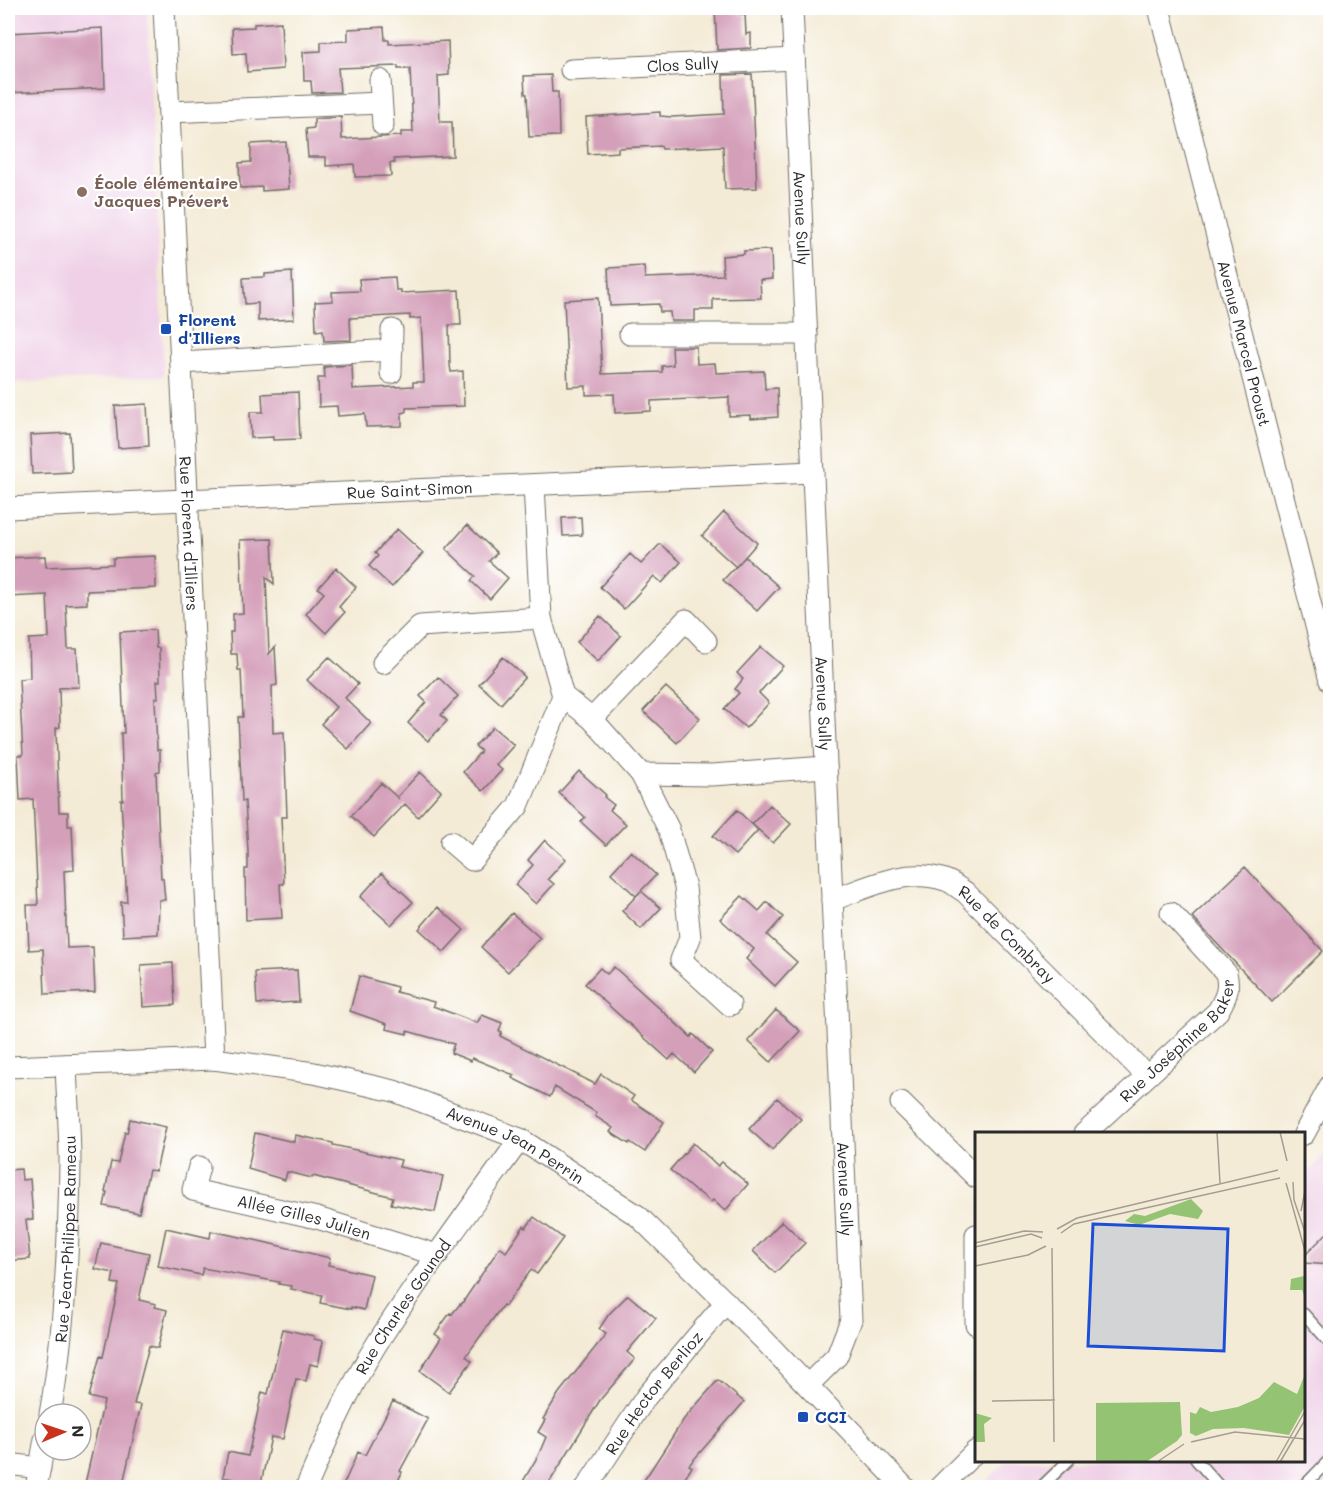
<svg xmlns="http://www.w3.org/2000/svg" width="1338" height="1495" viewBox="0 0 1338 1495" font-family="Mali,sans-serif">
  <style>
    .built { fill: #efd0e7 }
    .building { fill: #d49fb9 }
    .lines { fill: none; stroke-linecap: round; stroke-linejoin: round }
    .lane-casing { stroke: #716e67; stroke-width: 13 }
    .street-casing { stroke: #716e67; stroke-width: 23 }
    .lane { stroke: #fff; stroke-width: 10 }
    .street { stroke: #fff; stroke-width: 21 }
    .education-dot { fill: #8d6e63; stroke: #fff; stroke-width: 2 }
    .transit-dot { fill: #1a4fb4; stroke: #fff; stroke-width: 2 }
    .labels { text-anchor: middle; stroke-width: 4.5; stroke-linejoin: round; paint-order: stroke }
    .street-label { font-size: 16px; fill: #2b2b2b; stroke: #fff }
    .education-label { font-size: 16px; font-weight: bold; fill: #785e54; stroke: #fff; text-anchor: start }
    .transit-label { font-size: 16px; font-weight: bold; fill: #164399; stroke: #fff; text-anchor: start }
    .inset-road { fill: none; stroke: #a49e92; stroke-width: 1.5 }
    .view { fill: #1d4ed8; fill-opacity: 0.15; stroke: #1d4ed8; stroke-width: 3 }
    .inset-edge { fill: none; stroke: #2b2b2b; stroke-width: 3 }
  </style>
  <rect width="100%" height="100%" fill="#fff"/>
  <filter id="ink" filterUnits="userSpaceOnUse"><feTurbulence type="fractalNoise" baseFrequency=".0167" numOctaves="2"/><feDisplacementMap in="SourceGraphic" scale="12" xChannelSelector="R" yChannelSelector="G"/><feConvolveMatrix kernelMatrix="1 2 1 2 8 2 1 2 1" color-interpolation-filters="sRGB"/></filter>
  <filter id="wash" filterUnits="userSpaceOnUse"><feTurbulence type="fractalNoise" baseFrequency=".008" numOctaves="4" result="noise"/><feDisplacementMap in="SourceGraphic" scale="24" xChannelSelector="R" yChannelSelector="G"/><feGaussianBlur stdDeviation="1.35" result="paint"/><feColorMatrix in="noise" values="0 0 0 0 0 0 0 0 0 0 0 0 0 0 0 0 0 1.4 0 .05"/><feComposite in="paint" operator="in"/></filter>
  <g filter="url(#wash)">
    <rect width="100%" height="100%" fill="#f4ebd6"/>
    <!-- built -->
    <path class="built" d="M8,8h139l17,368 -156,7z
      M1330,1150v337l-351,1 28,-27 297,-1v-284z"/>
    <g id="blocks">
      <!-- building -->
      <path class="building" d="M715,8h24v6h6l1,20 5,-1v15l-34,2z
        M281,22l2,47 -36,3 -1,-19 -13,1 -1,-26 22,-1v-3z
        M384,27l1,13h4v4l59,-3 1,34 -11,1 2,46h12l1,34 -59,3 1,4h-5l1,13 -36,1 -1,-13 -28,2v-9h-18l-2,-28 8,-1v-9l27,-2 1,22 59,-3v-4h12l-3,-63h-12v-3l-60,2 2,24 -28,1 -1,-12h-7l-1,-29 18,-1v-9l27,-1v-12z
        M103,28l2,60 -97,5v-60z
        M752,74l5,114 -32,1 -2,-43 -61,3 -1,-3 -43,2v4l-30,2 -2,-37 74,-5v4l12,1 52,-3 -1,-39z
        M551,75l1,17h6l1,44 -30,1 -2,-43h-2l-1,-18z
        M286,142l3,47 -27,2v-4l-22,1 -1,-25 12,-1v-18z
        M771,250l1,29 -12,1 1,18 -48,1v11h-18v11h-24l-1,-9h-10l-1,-8 -49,2 -2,-38 36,-2 1,12 78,-3 -1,-19 22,-2v-3z
        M292,272l2,47 -36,2v-18l-13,1 -2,-26 22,-1v-3z
        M395,277l1,13h5v3l58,-3 2,35h-12l1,40 1,7 12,-1 1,35 -58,2v4l-4,1v13l-36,1 -1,-13 -27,2 -1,-10 -18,1 -1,-29h7l-1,-11 28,-2 1,24 60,-3v-4h11l-3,-64 -11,1v-4l-60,3 1,22 -27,1 -1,-11 -7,1 -1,-29 18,-1 -1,-9 28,-1 -1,-12z
        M598,298l4,76 60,-2v-6l11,-1 -1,-18h24l1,17 18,-1 1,10 48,-2 1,18 12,-1 1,29 -27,2v-4l-22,1v-19l-78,4v10l-36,2 -1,-19 -28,1v-9l-18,1 -4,-87z
        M298,392l2,47 -27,1v-3l-22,1 -1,-26h13l-1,-18z
        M147,404l2,42 -31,2 -3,-42z
        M70,433l2,39 -40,2 -2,-39z
        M724,512l33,31 -21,24 -34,-31z
        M581,517l1,18 -19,1 -1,-18z
        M467,525l30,28 -8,8 19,17 -18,21 -19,-18 4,-5 -29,-27z
        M397,529l26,24 -31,34 -23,-21 9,-10 -3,-3z
        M272,539l2,45 -8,-7 3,77 6,-7 2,38 -5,1 1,47 11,-1 3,85h-6l3,67h-4l2,34 -36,2 -1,-51h3v-18l-3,-50h-3l-4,-84h5l-2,-47h-3l-1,-16h-6l-1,-22h3v-18l10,-1 -3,-73z
        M660,544l21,18 -19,21 -8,-7 -30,33 -24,-22 30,-33 11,10z
        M45,556l1,11 67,-3v-6l42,-2 1,32 -69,3v13l-21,1 2,44h9l2,38 -20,1 1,39 -4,1 3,84h9v14h4l2,44 -10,1 3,77 26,-1 2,45 -50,2 -2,-45 -14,1 -2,-45h11l-5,-106 -13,1 -2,-45h5l-4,-76 11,-1 -1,-39 20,-1 -2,-43 -39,2v-39z
        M745,557l34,30 -22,24 -34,-31z
        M336,568l20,19 -17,20 6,5 -19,21 -20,-19 18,-21 -6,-5z
        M600,616l21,20 -23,25 -21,-19z
        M155,630l1,18h3l1,33h-3l1,17h-3l2,52h3v21l-4,1 2,44 3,62h2l2,22h-6l-1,34 -35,2 -2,-34h6l-6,-102h2l-2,-67h3l-4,-101z
        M761,647l22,19 -24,27 10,10 -23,25 -22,-19 15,-16 -4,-4 8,-10 -6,-6z
        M329,657l29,27 -13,14 26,25 -23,26 -27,-25 15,-17 -29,-27z
        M503,657l22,20 -24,27 -22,-20z
        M438,677l20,19 -17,19 6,6 -19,20 -20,-18 18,-21 -6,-6z
        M666,687l34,31 -23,25 -34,-32z
        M493,727l21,18 -18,20 6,5 -19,21 -20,-19 18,-21 -6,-5z
        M579,771l27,24 -2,2 10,8 -4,5 16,14 -20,21 -25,-23 4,-5 -26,-24z
        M420,772l21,19 -23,26 -13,-13 -31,33 -23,-21 30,-33 18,16 -2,-2z
        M770,805l21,19 -18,19 -21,-19z
        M737,810l21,20 -23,25 -22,-19z
        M545,840l21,19 -18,20 6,5 -18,20 -21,-19 18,-20 -5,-5z
        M631,851l25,24 -20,21 -25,-23z
        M1245,867l78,84 -51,51 -80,-85z
        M382,873l31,29 -22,23 -31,-28z
        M641,891l20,17 -20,21 -19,-18z
        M742,896l17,15 8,-9 16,15 -16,18 30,27 -22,24 -29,-27 8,-10 -34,-30z
        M438,907l26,23 -20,22 -25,-23z
        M512,913l28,25 -32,34 -27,-25z
        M173,963l2,42 -32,2 -2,-42z
        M614,967l77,70 2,-3 19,18 -18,20 -20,-18 -5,6 -84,-76 15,-16 7,6z
        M297,970l2,32 -42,2 -2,-32z
        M359,976l38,11 -1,5 38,10 -1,4 44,17 5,-8 20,8 -3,8 3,1 -2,4 95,48 6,-10 33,22 -3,4 33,22 -19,30 -15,-10 -1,2 -19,-12 3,-4 -18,-12 2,-3 -42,-26 -5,10 -38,-19 2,-3 -42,-17 -1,3 -20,-8 3,-9 -47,-13v3l-21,-5 1,-5 -37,-13z
        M776,1010l24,21 -29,31 -23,-21z
        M777,1098l24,21 -29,31 -23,-21z
        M130,1119l36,8 -10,44 -7,-1 -10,43 -35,-7 3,-14h-2l6,-30 7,1 7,-31 2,1z
        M255,1133l39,9 1,-7 38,8v2l68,15 -2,7 44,9 -8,36 -44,-8 2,-7 -80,-21 -1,2 -25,-6 -2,8 -37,-11z
        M693,1143l25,23 4,-4 26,22 -23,27 -12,-11 -2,2 -14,-11 -1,1 -26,-22z
        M21,1169l1,11 8,-1 3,40 -7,1 4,39 -22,2v-91z
        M534,1217l29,21 -26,36 -6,-4 -26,36 -2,-1 -37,51 6,5 -23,31 -29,-21 21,-33 -6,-4 15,-21 2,1 8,-10 1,1 39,-58 6,5 18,-26 2,2z
        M782,1221l23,22 -30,30 -22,-22z
        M166,1228l44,10 1,-7 44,9 75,18 -2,7 44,10 -8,35 -13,-3v2l-31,-6 2,-8 -31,-6 1,-3 -13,-2v-2l-76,-14 -2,7 -43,-9z
        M1330,1230v35l-26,-2v-7z
        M101,1243l48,10 -10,47 17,4 -1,3 12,3 -9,38 -9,-2 -15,58 7,1 -19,83h-38l20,-87 -15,-4 11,-41 3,1 16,-73 -7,-1 2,-10 -19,-4z
        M628,1295l28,23 -29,34 8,7 -35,41 -54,88h-27l19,-32 8,-19 -8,-5 7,-12 -2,-1 16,-26 47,-59 -7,-5 10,-15z
        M283,1329l31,7v3l9,2 -5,25 -8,-2 -4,17 -10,-2 -13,60 -12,-2 -11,51h-28l2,-9 -11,-2 5,-25 20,4 14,-64 6,2z
        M718,1380l26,22 -55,63 3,2 -13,21h-40l45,-69z
        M393,1401l35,18 -28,52 2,1 -7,16h-53l16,-36 7,3z"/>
    </g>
  </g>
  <g filter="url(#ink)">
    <use href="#blocks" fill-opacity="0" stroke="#716e67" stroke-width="1.5"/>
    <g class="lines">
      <defs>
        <path id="lane" d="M1304,1314l26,29
          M1196,1460l25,28
          M1040,1488l29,-28
          M1302,1488l28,-29"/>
        <g id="street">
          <path id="s1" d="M164,8l50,1051"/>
          <path id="s2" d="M792,8l59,1312 -14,36 -29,29"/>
          <path id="s3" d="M1159,8l171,673"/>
          <path id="s4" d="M571,70l223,-11"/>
          <path d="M380,80l3,45"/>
          <path d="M169,112l212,-9"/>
          <path d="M630,334h177"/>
          <path d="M181,363l211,-13"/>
          <path d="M391,373l1,-43"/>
          <path d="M534,485l7,133 22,78 29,23 49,55 71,1 114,-8"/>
          <path id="s5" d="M8,508l805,-36"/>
          <path d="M383,663l37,-37 121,-8"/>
          <path d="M592,719l94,-99 20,21"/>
          <path d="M641,774l28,56 16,57 5,51 -9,22 49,45"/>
          <path d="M451,842l21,18 46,-54 45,-110"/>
          <path id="s6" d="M832,900c37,-13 74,-33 113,-20 7,2 13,8 20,12l181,183"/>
          <path id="s7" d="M8,1067l206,-8 100,14 80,18 126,48 118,77 127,125 140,147"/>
          <path d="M901,1103l75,74"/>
          <path id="s8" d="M1084,1134l134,-123c8,-14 12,-22 8,-38l-55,-60"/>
          <path d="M1304,1134l26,-48"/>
          <path id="s9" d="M199,1167l-6,23 124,28 120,37"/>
          <path d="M976,1235v89"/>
          <path id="s10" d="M50,1414c15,-83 19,-168 20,-252 0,-32 -3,-65 -4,-97"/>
          <path d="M8,1464l32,4"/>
          <path d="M36,1488l9,-49"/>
          <path id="s11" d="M306,1488c21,-49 42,-98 70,-143 45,-71 96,-138 144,-206"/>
          <path id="s12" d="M586,1488l60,-91 80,-95"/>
          <path d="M939,1488l37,-37"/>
        </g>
      </defs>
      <!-- lane casing -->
      <use href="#lane" class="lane-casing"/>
      <!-- street casing -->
      <use href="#street" class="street-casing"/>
      <!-- lane -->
      <use href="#lane" class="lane"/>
      <!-- street -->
      <use href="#street" class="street"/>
    </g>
  </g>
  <!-- markers -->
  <circle class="education-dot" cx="82" cy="192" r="6"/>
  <g class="transit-dot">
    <rect x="160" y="323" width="12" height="12" rx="3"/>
    <rect x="797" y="1411" width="12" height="12" rx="3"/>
  </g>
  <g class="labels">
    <!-- street labels -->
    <g class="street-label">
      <text dy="6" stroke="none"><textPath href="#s4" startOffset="112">Clos Sully</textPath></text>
      <text dy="6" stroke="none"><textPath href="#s2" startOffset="210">Avenue Sully</textPath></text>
      <text dy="6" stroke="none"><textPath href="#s3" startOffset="346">Avenue Marcel Proust</textPath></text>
      <text dy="6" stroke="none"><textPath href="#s5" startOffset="402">Rue Saint-Simon</textPath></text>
      <text dy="6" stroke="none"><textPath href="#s1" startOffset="526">Rue Florent d'Illiers</textPath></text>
      <text dy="6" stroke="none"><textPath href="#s2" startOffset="696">Avenue Sully</textPath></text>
      <text dy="6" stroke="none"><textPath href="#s6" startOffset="200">Rue de Combray</textPath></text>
      <text dy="6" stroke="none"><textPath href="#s8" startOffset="134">Rue Joséphine Baker</textPath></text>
      <text dy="6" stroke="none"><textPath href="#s7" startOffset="522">Avenue Jean Perrin</textPath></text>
      <text dy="6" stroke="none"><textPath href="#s2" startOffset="1182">Avenue Sully</textPath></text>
      <text dy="6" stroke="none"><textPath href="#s9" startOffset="138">Allée Gilles Julien</textPath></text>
      <text dy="6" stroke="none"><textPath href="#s10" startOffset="176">Rue Jean-Philippe Rameau</textPath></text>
      <text dy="6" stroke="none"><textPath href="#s11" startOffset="206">Rue Charles Gounod</textPath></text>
      <text dy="6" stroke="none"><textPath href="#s12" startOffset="117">Rue Hector Berlioz</textPath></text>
    </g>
    <!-- education labels -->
    <g class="education-label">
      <text x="94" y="189">École élémentaire<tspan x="94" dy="18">Jacques Prévert</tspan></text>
    </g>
    <!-- transit labels -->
    <g class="transit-label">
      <text x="178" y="326">Florent<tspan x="178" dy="18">d'Illiers</tspan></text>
      <text x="815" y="1423">CCI</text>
    </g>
  </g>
  <!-- overview -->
  <g transform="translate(975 1132)">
    <rect width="330" height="330" fill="#f4ebd6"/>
    <path d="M216,67l12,12 -5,8 -28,-5 -31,11 -14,-4 9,-7 11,2zM205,270l2,33 -5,6 -31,21h-50v-59z" fill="#93c373"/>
    <path d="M329,144l1,1v21l-3,-8h-12l1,-11zM330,242v32l-16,29 -45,-7 -31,1 -17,7 -6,-3v-21l6,2 4,-7 11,5 27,-5 21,-9 15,-16 23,12zM0,281l17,5 -8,6 1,18h-10z" fill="#93c373"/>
    <path class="inset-road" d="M242,0l3,51M305,0l7,29M318,50l1,18 11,32M311,51l19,68M326,79l4,-20M82,97l20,-11 201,-48M86,101l13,-9 206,-46M0,111l49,-12 19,1M0,115l56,-13 11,4M77,116l2,194M0,134l53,-11 18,-9M17,269l63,-1M216,310l44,-10 70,7M182,330l27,-18M301,330l29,-51M305,330l25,-42"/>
    <path class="view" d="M118,92l135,5 -4,122 -136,-5z"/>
    <rect width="330" height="330" class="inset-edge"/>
  </g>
  <!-- margin -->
  <rect width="1338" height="1495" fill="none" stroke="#fff" stroke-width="30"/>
  <!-- north arrow -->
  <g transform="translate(63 1432) rotate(88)"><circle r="28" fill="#ffffff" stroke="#aaaaaa" stroke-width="1.5"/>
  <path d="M0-4.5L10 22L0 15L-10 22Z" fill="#c8321e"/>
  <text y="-9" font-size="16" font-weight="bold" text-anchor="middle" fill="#2b2b2b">N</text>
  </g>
</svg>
